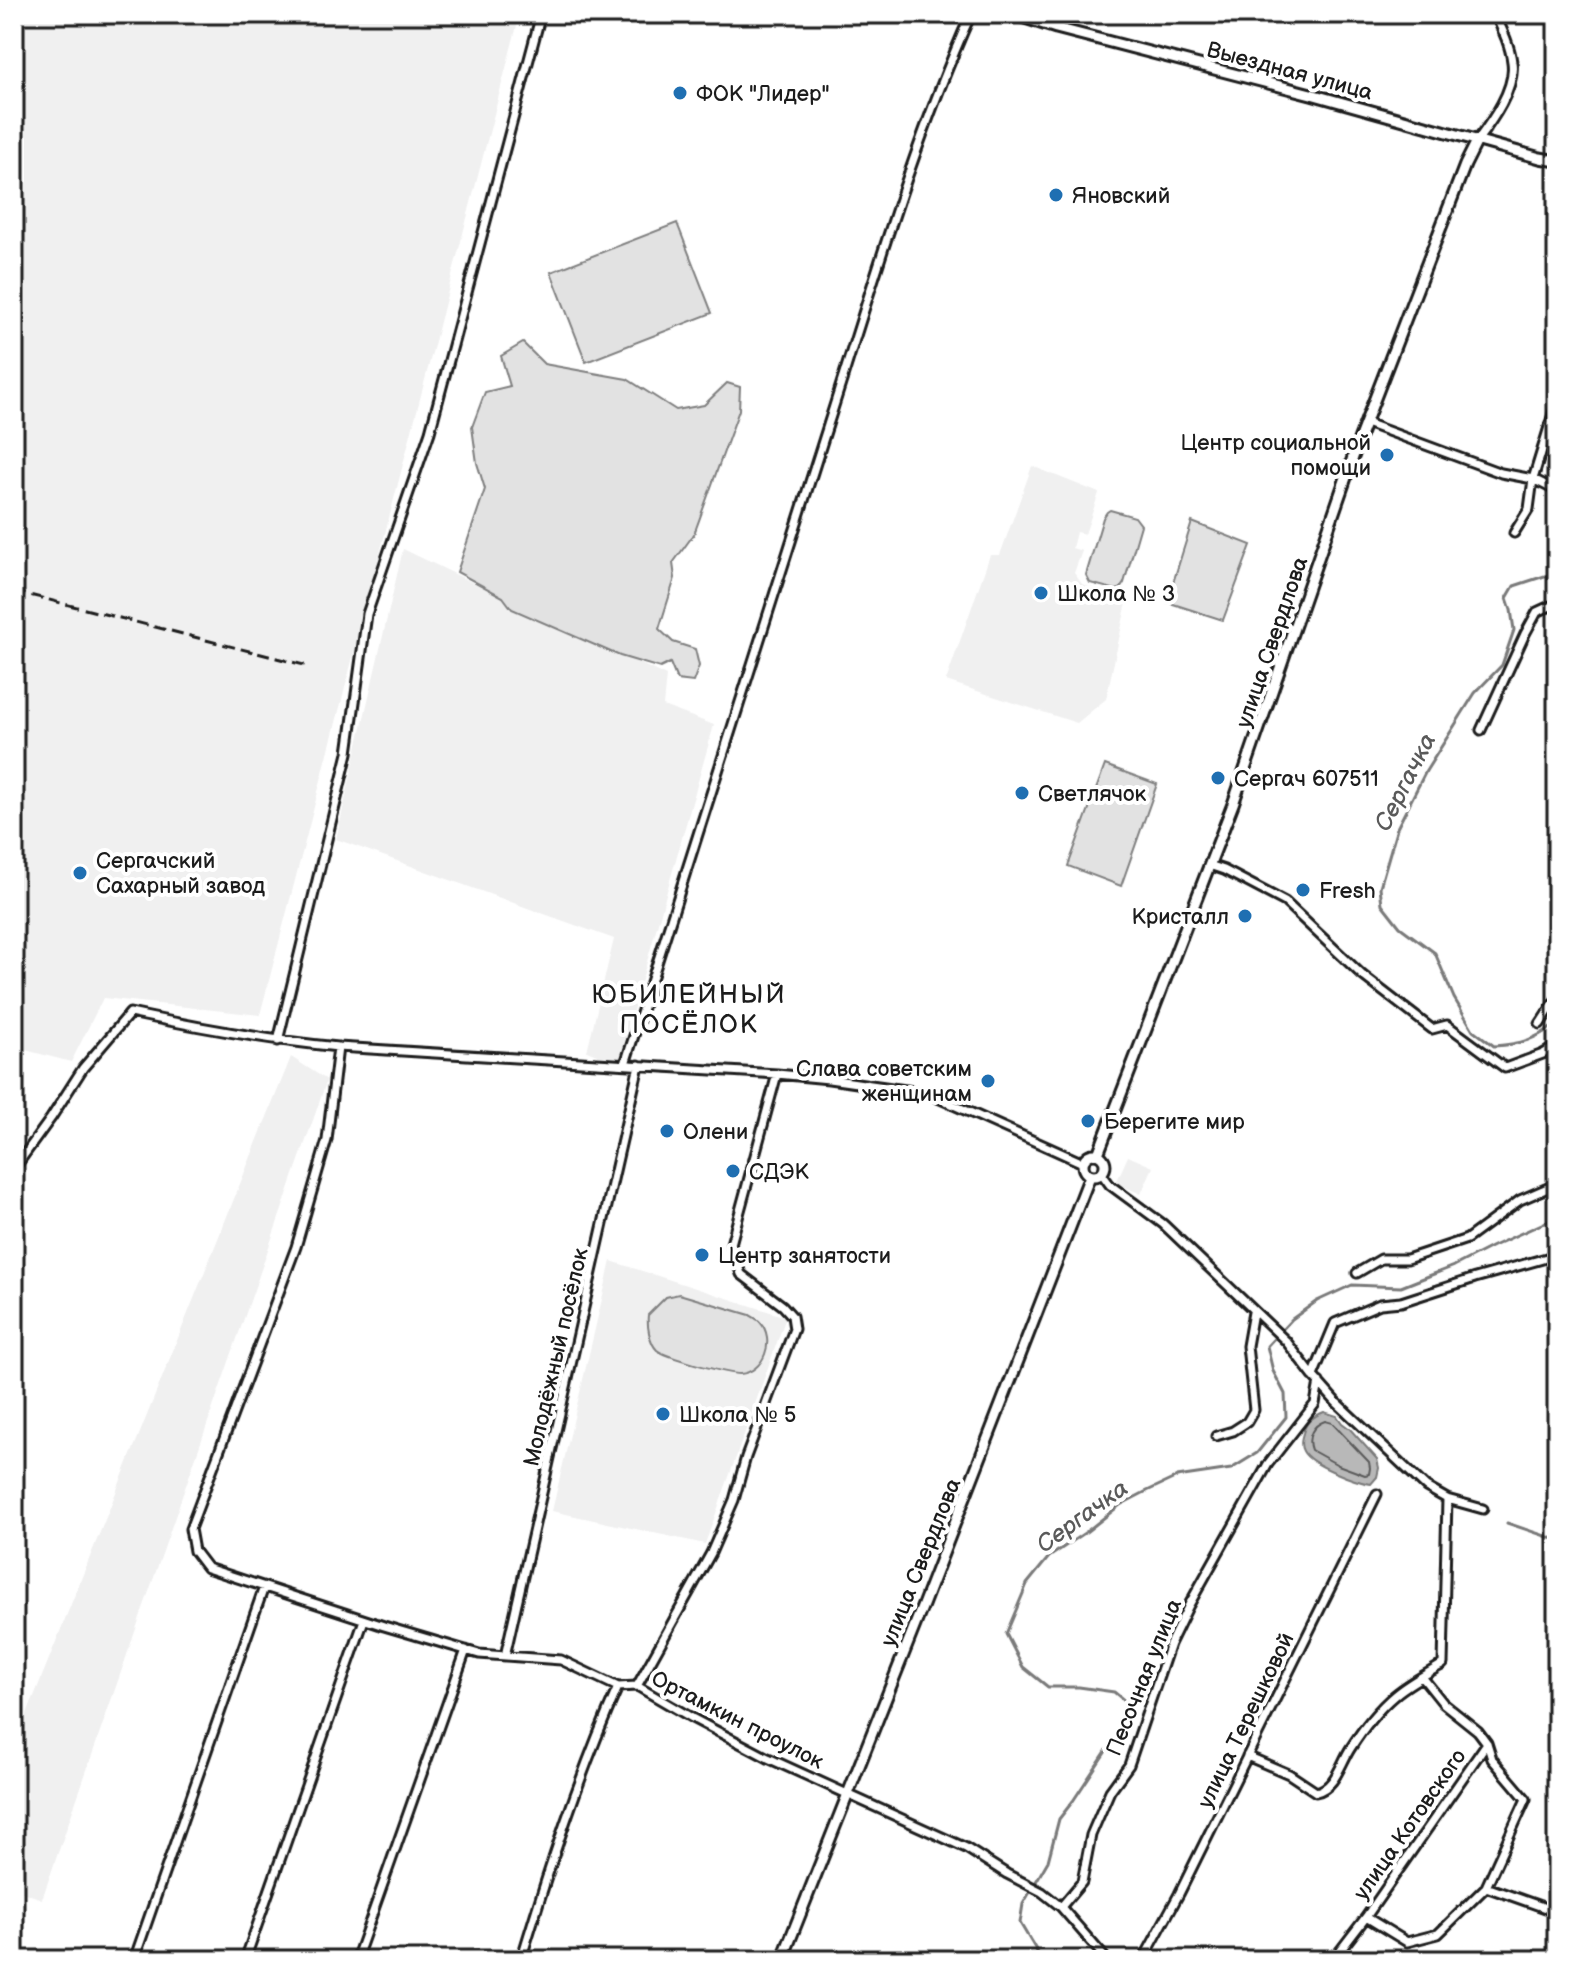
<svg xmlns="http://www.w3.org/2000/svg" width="1571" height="1974" viewBox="0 0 1571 1974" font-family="'Balsamiq Sans',sans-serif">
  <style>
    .built { fill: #f0f0f0 }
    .green { fill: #e2e2e2; stroke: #7f7f7f; stroke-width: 2 }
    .water { fill: #b8b8b8; stroke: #7a7a7a; stroke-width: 2 }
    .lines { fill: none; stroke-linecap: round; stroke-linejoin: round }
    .shore { stroke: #5a5a5a; stroke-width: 2 }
    .stream { stroke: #7a7a7a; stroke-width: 3 }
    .minor-casing { stroke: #1c1c1c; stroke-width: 13 }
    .tertiary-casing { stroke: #1c1c1c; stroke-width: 15 }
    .minor { stroke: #fff; stroke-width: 7 }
    .tertiary { stroke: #fff; stroke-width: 9 }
    .rail { stroke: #1c1c1c; stroke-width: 3; stroke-dasharray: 12 6; stroke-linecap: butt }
    .poi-dot { fill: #1f6fb2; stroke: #fff; stroke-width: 3 }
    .labels { text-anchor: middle; stroke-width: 8; stroke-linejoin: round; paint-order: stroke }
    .street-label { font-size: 22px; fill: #1c1c1c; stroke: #fff }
    .poi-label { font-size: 22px; fill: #1c1c1c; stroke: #fff; text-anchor: start }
    .water-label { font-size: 24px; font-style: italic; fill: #5a5a5a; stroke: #fff }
    .quarter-label { font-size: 26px; letter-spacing: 2px; fill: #1c1c1c; stroke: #fff }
  </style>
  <rect width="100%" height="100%" fill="#fff"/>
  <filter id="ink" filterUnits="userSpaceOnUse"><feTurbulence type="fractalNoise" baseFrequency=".0125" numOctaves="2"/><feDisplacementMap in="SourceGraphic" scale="16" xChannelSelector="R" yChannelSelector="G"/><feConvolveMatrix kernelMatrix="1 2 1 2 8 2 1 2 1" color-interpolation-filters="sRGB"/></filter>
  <g filter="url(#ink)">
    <!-- built -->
    <path class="built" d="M14,14h506l-260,1001 -157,-17 -32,64 -57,-15z
      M1032,466l67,27 -14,41 -9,-2 -4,16 10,3 -8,22 8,11 45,18 -21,97 -29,24 -131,-42 44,-126h10z
      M403,549l263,127 -3,30 51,19 -96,339 -31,-13 27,-112 -278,-100z
      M291,1057l36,23 -285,819 -28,-10v-143z
      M1128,1156l25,11 -12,27 -25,-11z
      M611,1261l175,56 -81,227 -153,-33z"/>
    <!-- green -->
    <path class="green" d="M677,223l35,90 -126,49 -35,-90z
      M523,343l21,21 83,15 49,31 28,-5 23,-22 13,4 -1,23 -45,124 -21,29 2,15 -16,51 14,13 22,7 4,17 -6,16 -16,-2 -7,-17 -10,5 -40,-12 -108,-47 -9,-12 -46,-25 28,-83 -8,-26 -5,-36 13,-35 25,-6 -9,-30z
      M1110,510l25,7 6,8 -17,58 -4,6 -4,1 -26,-7 -4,-8 17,-57 4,-6z
      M1192,522l59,23 -28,75 -56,-18z
      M1105,765l52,19 -36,102 -53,-20z
      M679,1294l71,21c1,1 9,5 10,7 16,17 4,51 -20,52 -12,0 -75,-17 -83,-24 -8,-8 -10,-25 -9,-35l18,-18z"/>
    <!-- water -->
    <path class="water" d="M1324,1412l13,4 5,7 8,6 27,30 2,9 -2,9 -6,7c-15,-2 -61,-19 -68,-33 -3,-5 -2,-12 0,-18 3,-12 11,-17 21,-21z"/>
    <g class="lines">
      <!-- shore -->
      <path class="shore" d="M1325,1421l7,2 37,39 1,6 -1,6 -4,1 -27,-10 -27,-15c-5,-13 2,-25 14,-29z"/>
      <!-- stream -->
      <path class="stream" d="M1557,572l-43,14 -7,12 4,12 3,20 -12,35 -27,28 -49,78 -29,57 -17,59 2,17 18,23 35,26 19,45 19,32 21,16c29,-2 39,-6 63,-22
        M1507,1523l50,17
        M1042,1960l-22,-37 3,-19 25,-43 11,-42 14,-18 49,-74 4,-25 -12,-10 -35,-5h-31l-25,-20 -17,-33 21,-50 22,-27 37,-25 34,-27 25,-13 32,-15 54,-8 26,-16 29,-36 -1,-23 -12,-23 -6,-25 25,-27 25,-18 35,-16 49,2 53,-21 39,-20 64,-29"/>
      <defs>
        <path id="minor" d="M1477,141c15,-20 39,-53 35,-79 -2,-17 -10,-33 -17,-48
          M1366,423l135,50 32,6 24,12
          M1514,533l15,-24 4,-30 24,-78
          M1481,730l44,-96 12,-22 13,-6 7,4
          M1209,865l15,5 61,32 77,73 70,54 15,-4 58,43 38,-14 14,-8
          M1540,1024l17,-26
          M278,1041l70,-288 19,-139 63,-182 111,-418
          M338,1047l-11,93 -31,107 -106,282 4,22 13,17 177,58 95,28 82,6 57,27 19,-1 55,32 76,40 198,90 41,26 35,18 19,15 46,53
          M625,1064c67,-213 134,-426 203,-639 44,-138 84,-279 143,-411
          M14,1169l37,-51 32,-50 47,-55c70,15 136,27 208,34l439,27 52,5 98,14 156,70
          M1102,1174l8,11 53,39 123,117 27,35 23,26 90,85 21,12 36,10
          M1357,1273l24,-14h26l60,-20 53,-39 37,-16
          M1313,1376l22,-53 45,-19 21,-2 74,-24 82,-23
          M1216,1436l17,-5 14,-9 7,-12 -7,-64 6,-34
          M505,1656l134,-591
          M1423,1678l20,25 35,28 9,12 5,16 34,40 -40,88
          M637,1686l74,-133 23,-53 12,-43 48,-128 -2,-13 -9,-10 -42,-32 -10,-30 46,-170
          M1247,1756l42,18 27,18c19,-4 24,-27 34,-43 12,-19 27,-39 45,-54 14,-12 32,-21 48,-31l4,-165
          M1061,1907l21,-25 9,-47 19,-44 19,-26 41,-121 19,-39 79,-141 47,-60 4,-22
          M1366,1917l41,25 31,-8 48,-47 71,25
          M134,1960l130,-373
          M245,1960l119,-340
          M356,1960l110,-310
          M521,1960c28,-92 58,-185 97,-273
          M1143,1960l36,-66 198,-400
          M1333,1960l33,-43 121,-174"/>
        <path id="tertiary" d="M1013,14l43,14 255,66 229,64 17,3
          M1083 1165a11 11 0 1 1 22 0a11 11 0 1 1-22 0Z
          M1098,1154l135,-350 127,-367 105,-272 12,-24
          M782,1960l141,-355 167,-429"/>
      </defs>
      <!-- minor casing -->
      <use href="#minor" class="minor-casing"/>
      <!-- tertiary casing -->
      <use href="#tertiary" class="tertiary-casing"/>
      <!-- minor -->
      <use href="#minor" class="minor"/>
      <!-- tertiary -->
      <use href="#tertiary" class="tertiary"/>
      <!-- rail -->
      <path class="rail" d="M14,591l294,75"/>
    </g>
  </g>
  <!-- markers -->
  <g class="poi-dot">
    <circle cx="680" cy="93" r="8"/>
    <circle cx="1056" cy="195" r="8"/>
    <circle cx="1387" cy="455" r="8"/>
    <circle cx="1041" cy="593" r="8"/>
    <circle cx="1218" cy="778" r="8"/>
    <circle cx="1022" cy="793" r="8"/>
    <circle cx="80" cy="873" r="8"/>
    <circle cx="1303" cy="890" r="8"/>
    <circle cx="1245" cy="916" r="8"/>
    <circle cx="988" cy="1081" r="8"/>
    <circle cx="1088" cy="1121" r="8"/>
    <circle cx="667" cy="1131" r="8"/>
    <circle cx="733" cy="1171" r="8"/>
    <circle cx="702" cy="1255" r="8"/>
    <circle cx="663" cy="1414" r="8"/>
  </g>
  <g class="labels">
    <!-- street labels -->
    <g class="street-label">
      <text transform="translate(1290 70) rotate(15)" y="8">Выездная улица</text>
      <text transform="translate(1271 642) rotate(-71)" y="8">улица Свердлова</text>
      <text transform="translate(555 1357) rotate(-77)" y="8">Молодёжный посёлок</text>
      <text transform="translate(920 1562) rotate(-68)" y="8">улица Свердлова</text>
      <text transform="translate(1143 1677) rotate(-68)" y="8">Песочная улица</text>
      <text transform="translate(738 1719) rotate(27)" y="8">Ортамкин проулок</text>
      <text transform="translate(1245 1720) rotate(-64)" y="8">улица Терешковой</text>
      <text transform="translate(1409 1824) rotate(-55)" y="8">улица Котовского</text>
    </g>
    <!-- poi labels -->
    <g class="poi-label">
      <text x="696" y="101">ФОК "Лидер"</text>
      <text x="1072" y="203">Яновский</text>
      <text x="1371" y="450" text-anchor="end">Центр социальной<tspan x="1371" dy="25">помощи</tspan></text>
      <text x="1057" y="601">Школа № 3</text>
      <text x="1234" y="786">Сергач 607511</text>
      <text x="1038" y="801">Светлячок</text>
      <text x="96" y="868">Сергачский<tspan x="96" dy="25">Сахарный завод</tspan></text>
      <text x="1319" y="898">Fresh</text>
      <text x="1229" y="924" text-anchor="end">Кристалл</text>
      <text x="972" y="1076" text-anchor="end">Слава советским<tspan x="972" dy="25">женщинам</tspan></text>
      <text x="1104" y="1129">Берегите мир</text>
      <text x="683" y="1139">Олени</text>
      <text x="749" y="1179">СДЭК</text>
      <text x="718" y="1263">Центр занятости</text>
      <text x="679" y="1422">Школа № 5</text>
    </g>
    <!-- water labels -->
    <g class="water-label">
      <text transform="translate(1405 782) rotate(-63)" y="8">Сергачка</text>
      <text transform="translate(1082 1516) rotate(-36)" y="8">Сергачка</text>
    </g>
    <!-- quarter labels -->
    <g class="quarter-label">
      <text x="689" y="1003">ЮБИЛЕЙНЫЙ<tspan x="689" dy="30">ПОСЁЛОК</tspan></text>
    </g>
  </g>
  <!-- margin -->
  <rect width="1571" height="1974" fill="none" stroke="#fff" stroke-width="48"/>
  <rect x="24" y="24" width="1523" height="1926" fill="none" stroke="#1c1c1c" stroke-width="3" filter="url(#ink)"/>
</svg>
